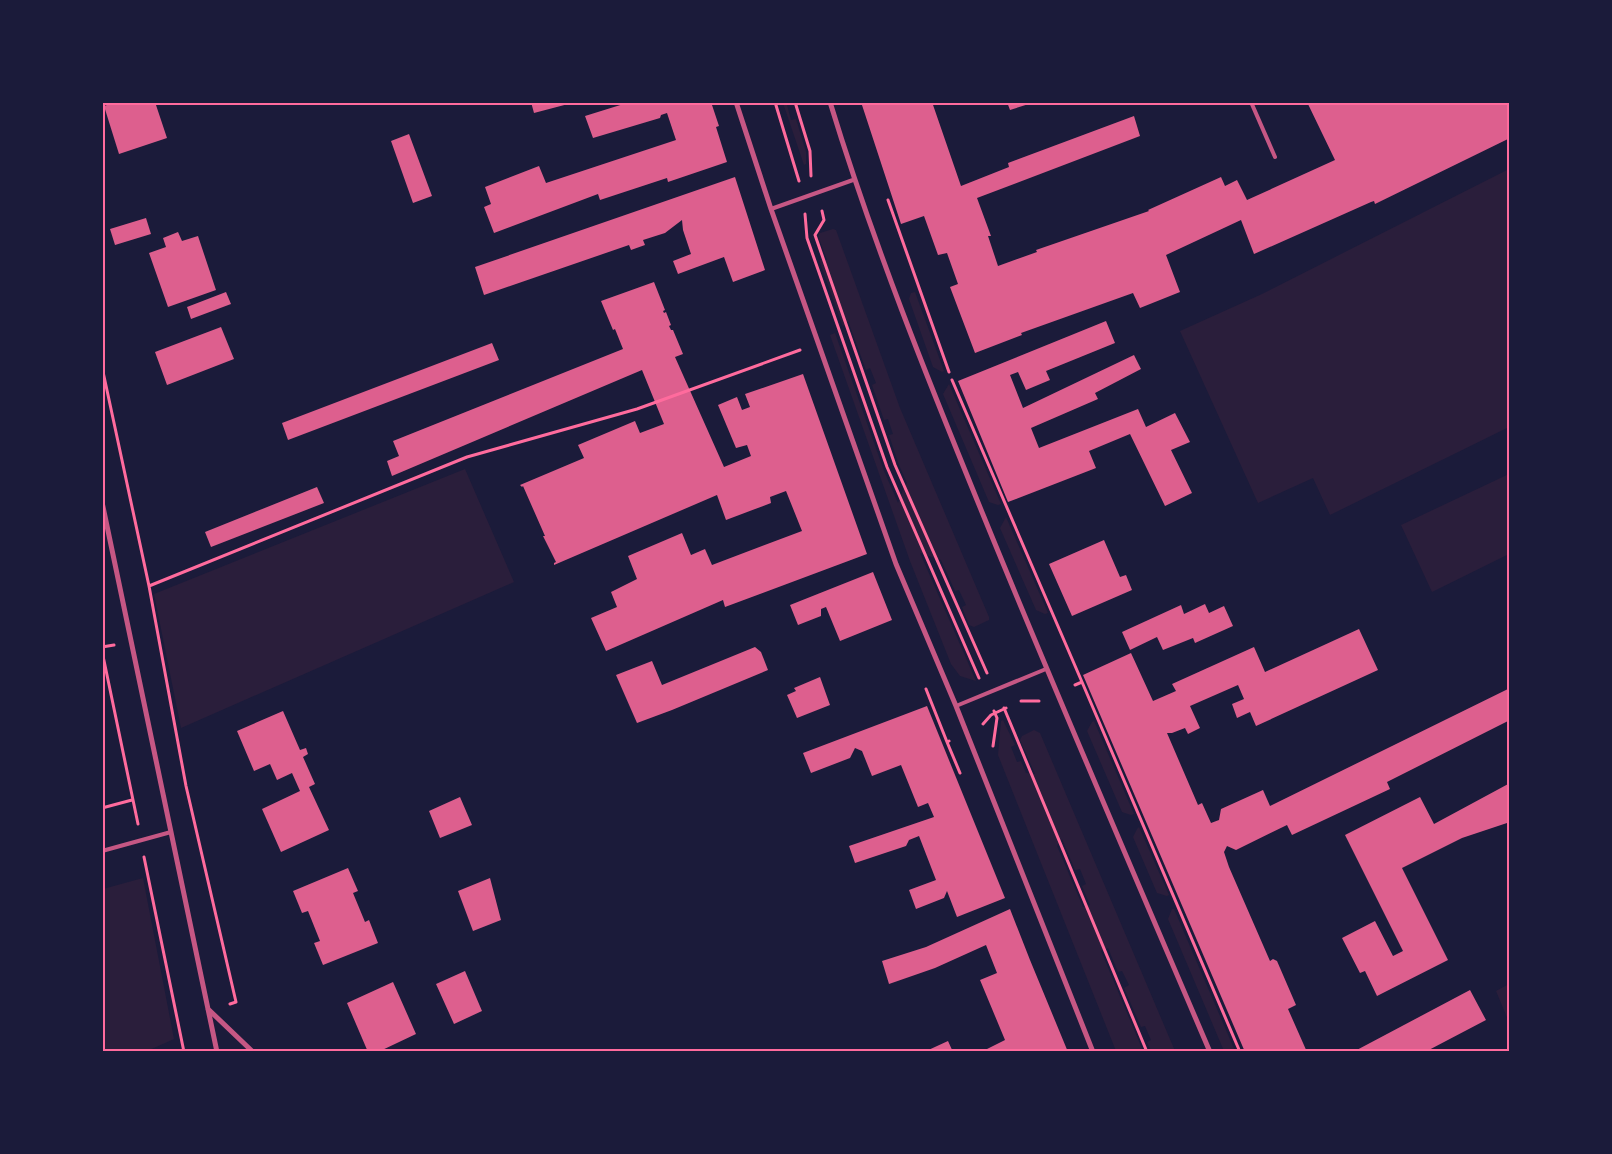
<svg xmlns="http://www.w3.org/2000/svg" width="1612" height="1154" viewBox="0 0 1612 1154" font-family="Lato,sans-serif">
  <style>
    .green { fill: #2a1e3b; fill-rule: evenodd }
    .building { fill: #dd5f8e }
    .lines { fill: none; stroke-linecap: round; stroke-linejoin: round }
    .path { stroke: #ff6b9d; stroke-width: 3 }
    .service { stroke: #c65784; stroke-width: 4 }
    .minor { stroke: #c65784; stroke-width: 5 }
    .neatline { fill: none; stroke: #ff6b9d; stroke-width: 2 }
  </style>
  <rect width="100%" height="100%" fill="#1b1b3a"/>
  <!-- green -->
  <path class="green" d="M783,103h7l-3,2 4,15 5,-1 10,33v12l-2,1z
    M1509,169v258l-179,88 -17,-37 -55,25 -78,-172 82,-37z
    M833,229l3,1 64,178 89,209v3l-15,7 -5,-2 -7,-18 4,-2 -7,-15 -4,1 -14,-31 -21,-7 56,128 -16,-5 -9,-12 -41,-103 -80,-226 5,-2 49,138 14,32 5,-13 4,-7 -8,-18 -10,-30 4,-1 -5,-15 -4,1 -12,-35 4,-2 -6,-15 -4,2 -18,-49 -5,6 -24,-67h8l-9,-24 2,-3z
    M915,292l29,79 -2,1 -9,-5 -24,-68 2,-6z
    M949,384l52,120 -3,1 -9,-3 -46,-108z
    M465,469l49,113 -333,146 -27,-134z
    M1509,474v80l-77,38 -31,-67z
    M1006,517l42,96 -3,1 -9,-4 -36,-82z
    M1003,720l12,25 -4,2 6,15 4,-1 5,12 9,1 -15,-34 2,-4 12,-6 6,3 135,318h-24l-4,-9 4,-2 -6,-14 -4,1 -17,-39 5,-3 -7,-14 -4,1 -10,-24 -7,3 42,100h-27l-118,-296 3,-34zM1062,839l13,31 5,-1 6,15 -4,2 8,19 -7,2 -26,-61z
    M1094,721l40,93 -3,1 -9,-3 -35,-81 5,-9z
    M1139,827l30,68 -2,1 -10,-3 -24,-56 4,-8z
    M143,878l31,161 -27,12h-44v-162z
    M1172,909h2l61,142h-11l-56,-132z
    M1509,984v38l-13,-31z"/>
  <!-- building -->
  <path class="building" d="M116,102h39l12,36 -48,16 -15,-48z
    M531,102h41v1l-38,10z
    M630,102h81l8,24 -3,1 11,35 -59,20 -1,-4 -67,22 -2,-6 -104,39 -10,-26 7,-3 -6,-17 54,-21 7,17 130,-43 -9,-27 -6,2 -1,3 -67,20 -8,-22z
    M861,102h71l29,84 48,-19 -1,-4 126,-47 6,20 -163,62 14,38h-3l10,30 39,-14 -1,-2 113,-39 -1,-1 73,-33 4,9 12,-6 10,20 88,-40 -28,-58h203v36l-135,66 -1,-3 -3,1 -117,52 -13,-34 -75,35 14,37 -40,16 -7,-15 -112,40 1,2 -47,18 -25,-66 8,-3 -11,-31 -9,2 -14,-39 -23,8z
    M1007,102h25v1l-22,7z
    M409,134l23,62 -19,7 -22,-62z
    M735,177l30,93 -32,12 -9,-25 -46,17 -5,-13 18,-7 -8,-24 -1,-10 -17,13 -22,7 2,5 -14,5 -2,-5 -145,50 -9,-28z
    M146,218l5,16 -36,11 -5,-16z
    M178,232l4,9 16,-5 18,54 -48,17 -19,-54 17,-6 -3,-9z
    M654,282l11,28 -2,1 1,2 2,-1 5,13 -2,1 2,4h2l10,24 -8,3 49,110 27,-11 -4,-11 -11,3 -18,-43 19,-8 5,13 8,-3 -5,-13 58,-20 64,180 -142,53 -2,-7 -117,51 -15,-33 26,-11 -6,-15 26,-13 -9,-23 54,-23 9,22 14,-6 7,16 90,-34 -16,-40 -16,6 1,6 -45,17 -9,-25 -163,70v-2l2,-1 -13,-26h2l-22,-50 -1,1 -2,-2 64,-27 -6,-13 57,-24 5,12 24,-9 -22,-54 -250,106 -5,-15 12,-5 -6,-15 230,-92 -8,-20 -2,1 -12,-29z
    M226,292l5,12 -40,15 -4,-12z
    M1106,321l9,22 -69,28 4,9 -24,10 -8,-18 -8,3 13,33 111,-53 7,14 -46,24 3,6 -67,29 8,20 99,-39 8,18 29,-14 15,29 -19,8 21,43 -27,13 -35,-72 -41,17 7,17 -88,34 -50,-121z
    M221,327l13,32 -67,26 -12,-33z
    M492,343l7,17 -211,80 -6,-17z
    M317,487l7,16 -113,44 -6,-15z
    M1104,540l16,37 6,-2 6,15 -60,26 -23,-52z
    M873,572l19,48 -52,21 -14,-34 -5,2v7l-23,9 -8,-20z
    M1205,604l4,9 15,-7 9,20 -38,17 -2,-5 -30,12 -6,-13 -27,13 -8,-18 59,-27 3,9z
    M1359,629l19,41 -122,56 -6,-14 -13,6 -5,-14 12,-5 -6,-14 -48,21 10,22 -12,6 -3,-6 -13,5h-5l31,72 4,-2 9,20 8,-3 2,-11 42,-19 7,16 240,-118v32l-123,62 3,7 -98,46 -5,-10 -51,25 -9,-4 -3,6 5,15 41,94 3,-2 4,2 19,44 -8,4 19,43h-62l-162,-377 48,-22 22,48 23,-10 -4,-7 82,-37 11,25z
    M755,647l6,5 7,18 -96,40 -35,13 -21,-48 36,-14 10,24z
    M820,677l10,28 -33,13 -10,-23 9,-4 -2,-3z
    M927,706l78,192 -48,19 -10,-26 -3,7 -28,11 -7,-19 27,-10 -17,-44 -10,4 -3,6 -51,17 -6,-17 85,-29 -6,-14 -10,4 -17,-42 -29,11 -10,-25 -7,-3 -5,10 -39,15 -8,-20z
    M283,711l17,39 6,-2 2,6 -5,3 12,27 -6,3 20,43 -48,22 -19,-43 38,-18 -8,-18 -15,7 -7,-16 -16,7 -17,-40z
    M1510,783v39l-48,16 -60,30 46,92 -71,36 -12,-25 -5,2 -18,-35 33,-17 18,35 10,-5 -58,-116 75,-38 14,27z
    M460,797l12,28 -32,13 -11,-27z
    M348,868l10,23 -5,2 12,29 4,-2 9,23 -55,22 -9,-22 6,-2 -12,-30 -6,2 -9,-22z
    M490,878l11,42 -28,11 -15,-40z
    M1010,909l20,51 38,92h-87l24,-12 -25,-60 17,-7 -11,-28 -51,23 -46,16 -7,-23 44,-14z
    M465,971l17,40 -28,13 -18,-40z
    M393,982l23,52 -38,18h-10l-21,-49z
    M1470,990l16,30 -61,32h-72z
    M948,1041l5,11h-29z"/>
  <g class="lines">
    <!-- path -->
    <path class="path" d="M775,102l24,79
      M795,102l15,49 1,25
      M888,200l61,172
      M822,211l2,9 -9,15 80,230 92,208
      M805,214l2,24 80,229 92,211
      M102,367l47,219 37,200 50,216 -6,2
      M952,380l130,302 -7,3
      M149,586l318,-129 170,-48 163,-59
      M102,647l12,-2
      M102,651l36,173
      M1082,682l158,370
      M926,689l21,53 2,-1
      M1021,701h18
      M1004,708l143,344
      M983,724l8,-9 15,-7
      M947,742l13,31
      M993,746l4,-28 -3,-7
      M102,808l30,-8
      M144,857l40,195"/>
    <!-- service -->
    <path class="service" d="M1251,102l24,55
      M771,209l82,-29
      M956,706l90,-37
      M102,851l69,-19"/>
    <!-- minor -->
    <path class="minor" d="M736,102l35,107 125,355 60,142 137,346
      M830,102c43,141 98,278 154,415 73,179 150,357 226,535
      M102,502l115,550
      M208,1009l45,43"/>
  </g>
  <!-- border -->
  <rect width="1612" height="1154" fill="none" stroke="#1b1b3a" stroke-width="208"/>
  <rect x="104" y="104" width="1404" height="946" class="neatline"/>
</svg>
